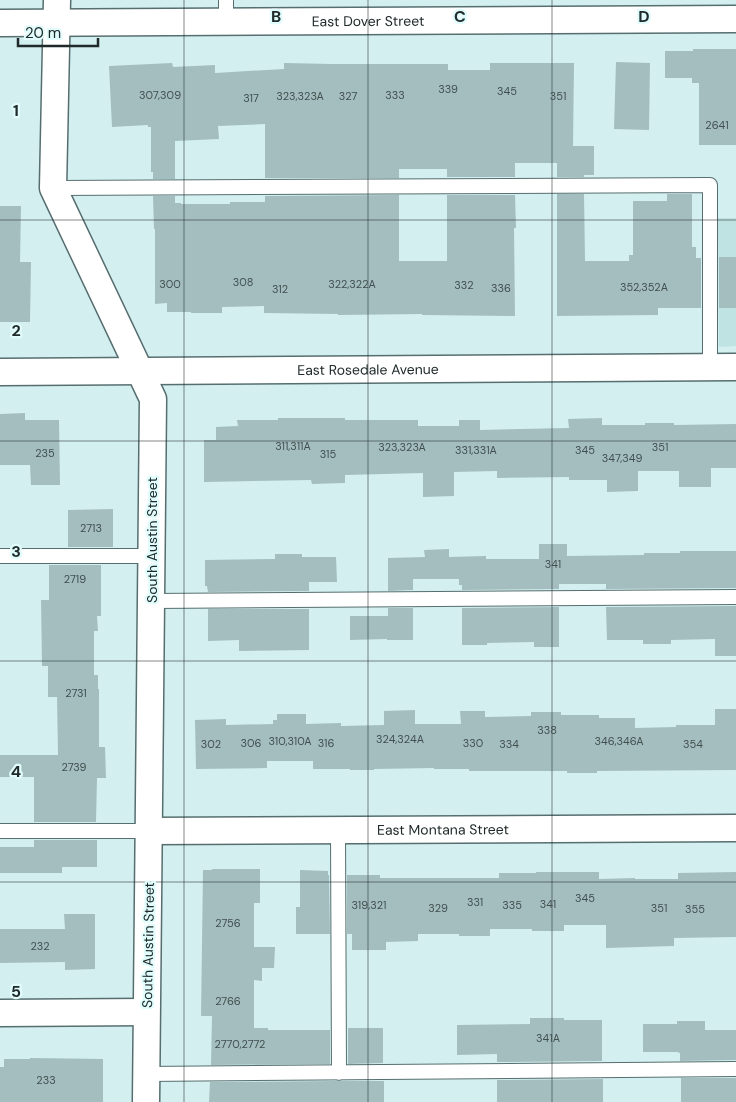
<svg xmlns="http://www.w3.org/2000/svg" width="736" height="1102" viewBox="0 0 736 1102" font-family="'DM Sans',sans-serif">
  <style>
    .built { fill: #bfe2e3 }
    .building { fill: #a4bebf }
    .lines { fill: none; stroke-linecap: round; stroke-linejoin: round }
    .lane-casing { stroke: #566e6f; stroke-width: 16 }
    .street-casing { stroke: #566e6f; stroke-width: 29 }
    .lane { stroke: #fff; stroke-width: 14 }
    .street { stroke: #fff; stroke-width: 26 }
    .grid { fill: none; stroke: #202a2a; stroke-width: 1; stroke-opacity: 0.55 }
    .labels { text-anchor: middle; stroke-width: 4.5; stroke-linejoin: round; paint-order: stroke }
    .number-label { font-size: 11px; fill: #414f4f }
    .street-label { font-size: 14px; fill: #202a2a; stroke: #e1fcfc }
    .grid-label { font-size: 16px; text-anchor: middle; font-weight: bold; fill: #202a2a; stroke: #e1fcfc; stroke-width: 4.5; stroke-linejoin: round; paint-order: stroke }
  </style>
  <rect width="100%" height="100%" fill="#d4efef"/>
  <!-- built -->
  <path class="built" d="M718,218h18v128l-17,1z"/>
  <!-- building -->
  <path class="building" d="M693,49h43v96h-37v-62h-7v-5h-27v-27h28z
    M616,62l34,1 -1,67 -35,-1z
    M172,63l1,4 42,-2v8l69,-4v-6l48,1h116v6h42v-7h84l-1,83h21v29h-10v2h-27v-14h-42v14h-68v-8h-48v9h-134v-54l-47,2 1,13 -44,2v38h-22v-7h-2v-45h-3v-2l-36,2 -3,-61z
    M557,194h27l1,67h44v-6h4v-54h34v-7h25v53h4v11h5v50h-43v7l-101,1z
    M399,195v66h48v-66h68l1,33h-2l1,88 -93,-1v-1l-84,1v-1l-74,-1v-7l-42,1v6h-31v-1h-24v-9l-12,1v-75h-1l-1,-33h22v7h6v1h49v-2h35v-6z
    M0,206h21l-1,56h11l-1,60h-30z
    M719,257h17v51h-17z
    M25,413v7h34l1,65h-29l-1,-20h-30v-51z
    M278,418h67v2h73v6h41v-6h21v10l89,-2 -1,-9 34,-1v7h43v-2h29v2l62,-1v44h-25v19h-32v-16h-41v20l-31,1v-12h-38v-3l-72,1v-7l-43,1v24l-31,1v-24l-78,2v8l-33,1 -1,-4 -107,2v-42h12v-13l22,-1 -1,-6h41z
    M113,509v38h-45v-37z
    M539,544h28v12l77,-1v-2h36v-2h56v37l-130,1v-5h-47v5l-97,1v-5h-3v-6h-46v11l-25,1v-33l37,-1 -1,-7 25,-1v8l37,-1v3h53z
    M275,554h27v3h34l1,25h-28v9l-101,1 -1,-6h-2v-26l70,-1z
    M49,565h52v51h-4l1,15h-4v44h4v14h1v58h6l1,31h-9l-1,44h-62v-45h-34v-22h58l-1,-58h-9v-31h-6l-1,-66h8z
    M736,606v50h-21v-17l-44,1v4h-28v-4h-36l-1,-33z
    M559,607v40h-25v-5l-47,1v2h-25v-37z
    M388,608h25v32h-26v-1l-37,1v-24h38z
    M208,609h101v41l-70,1v-11l-31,1z
    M715,709h21v61l-139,1v2h-30v-2h-98v-2h-35v-1l-60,1v1h-24v-1h-37v-8h-46v7l-71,1 -1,-49 31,-1v6l47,-1v-4h4v-6h29v10l35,-1v3l43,-1v-14l31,-1v14h46l-1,-13h25v6l46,-1v-4h30v3h38v3h36v10l41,-1v-2h39z
    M34,840h63v27h-35v6h-62v-26h34z
    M212,869h48v34h-6v44h21l-1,21h-12v13l-8,-1v48h14v2h62v34l-119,1 1,-49h-11l2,-146h9z
    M300,870l28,1v4h1l1,59h-34v-27h4z
    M536,872h63v7l36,-1v1h43v-6l58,-1v65l-62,1v8l-68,2v-23h-42v6h-32v-2h-42v7h-31v-2h-41v7l-32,1v8h-34v-16h-5v-59h33v3h119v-5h37z
    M64,914h31v55l-30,1v-8l-65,1v-34h65z
    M530,1018h34v2h38v41l-105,1v-8l-40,1v-30l73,-1z
    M677,1021h28v9h31v30l-56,1v-8l-3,-1h-34v-28h34z
    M348,1028h35v35l-35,1z
    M30,1058l73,1v43h-103v-35h4v-8h26z
    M681,1078h55v24h-55z
    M603,1079v23h-106v-22z
    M336,1081h48v21h-175l1,-20z"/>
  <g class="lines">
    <defs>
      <path id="lane" d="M226,22v-22
        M53,188l657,-3v182
        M0,556h152
        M152,601l584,-4
        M338,830l1,243
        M0,831h149
        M146,1074l590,-5"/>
      <g id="street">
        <path d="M57,0l-4,188 100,211 -7,703"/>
        <path id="s1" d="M0,23l736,-4"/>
        <path id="s2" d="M0,372l736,-5"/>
        <path id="s3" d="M149,831l587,-3"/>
        <path d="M0,1013l146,-1"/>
      </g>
    </defs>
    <!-- lane casing -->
    <use href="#lane" class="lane-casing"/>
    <!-- street casing -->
    <use href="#street" class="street-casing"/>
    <!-- lane -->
    <use href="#lane" class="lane"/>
    <!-- street -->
    <use href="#street" class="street"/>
  </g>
  <!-- grid -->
  <path class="grid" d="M184,0v1102M368,0v1102M552,0v1102M0,220h736M0,441h736M0,661h736M0,882h736"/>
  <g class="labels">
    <!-- number labels -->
    <g class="number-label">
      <text x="448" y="93">339</text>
      <text x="507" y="95">345</text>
      <text x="160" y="99">307,309</text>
      <text x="395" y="99">333</text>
      <text x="300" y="100">323,323A</text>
      <text x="348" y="100">327</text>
      <text x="558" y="100">351</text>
      <text x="251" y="102">317</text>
      <text x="717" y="129">2641</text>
      <text x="243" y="286">308</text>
      <text x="170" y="288">300</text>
      <text x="352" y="288">322,322A</text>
      <text x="464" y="289">332</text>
      <text x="644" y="291">352,352A</text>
      <text x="501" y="292">336</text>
      <text x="280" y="293">312</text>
      <text x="293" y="450">311,311A</text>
      <text x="402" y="451">323,323A</text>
      <text x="660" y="451">351</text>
      <text x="476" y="454">331,331A</text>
      <text x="585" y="454">345</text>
      <text x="45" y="457">235</text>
      <text x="328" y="458">315</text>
      <text x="622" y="462">347,349</text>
      <text x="91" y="532">2713</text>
      <text x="553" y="568">341</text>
      <text x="75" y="583">2719</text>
      <text x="76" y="697">2731</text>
      <text x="547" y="734">338</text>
      <text x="400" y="743">324,324A</text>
      <text x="290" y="745">310,310A</text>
      <text x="619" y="745">346,346A</text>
      <text x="251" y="747">306</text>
      <text x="326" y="747">316</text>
      <text x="473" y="747">330</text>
      <text x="211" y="748">302</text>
      <text x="509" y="748">334</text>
      <text x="693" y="748">354</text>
      <text x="74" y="771">2739</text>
      <text x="585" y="902">345</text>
      <text x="475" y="906">331</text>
      <text x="548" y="908">341</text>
      <text x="369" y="909">319,321</text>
      <text x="512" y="909">335</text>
      <text x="438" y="912">329</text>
      <text x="659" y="912">351</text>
      <text x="695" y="913">355</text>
      <text x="228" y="927">2756</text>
      <text x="40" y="950">232</text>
      <text x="228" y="1005">2766</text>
      <text x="548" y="1042">341A</text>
      <text x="240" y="1048">2770,2772</text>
      <text x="46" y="1084">233</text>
    </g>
    <!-- street labels -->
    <g class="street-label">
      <text dy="5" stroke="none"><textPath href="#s1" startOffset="368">East Dover Street</textPath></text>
      <text dy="5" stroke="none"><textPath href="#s2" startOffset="368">East Rosedale Avenue</textPath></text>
      <text transform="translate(152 540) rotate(-90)" y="5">South Austin Street</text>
      <text dy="5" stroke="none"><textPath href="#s3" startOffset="294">East Montana Street</textPath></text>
      <text transform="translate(148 945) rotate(-89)" y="5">South Austin Street</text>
    </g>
  </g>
  <g class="grid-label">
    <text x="276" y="22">B</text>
    <text x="460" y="22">C</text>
    <text x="644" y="22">D</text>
    <text x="16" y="116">1</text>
    <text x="16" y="336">2</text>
    <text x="16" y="557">3</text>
    <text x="16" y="777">4</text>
    <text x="16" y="997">5</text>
  </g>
  <!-- scale -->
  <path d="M18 38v8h80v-8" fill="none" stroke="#202a2a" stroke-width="2.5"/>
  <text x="25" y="38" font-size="15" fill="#202a2a" stroke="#e1fcfc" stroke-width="4" paint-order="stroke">20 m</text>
</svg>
